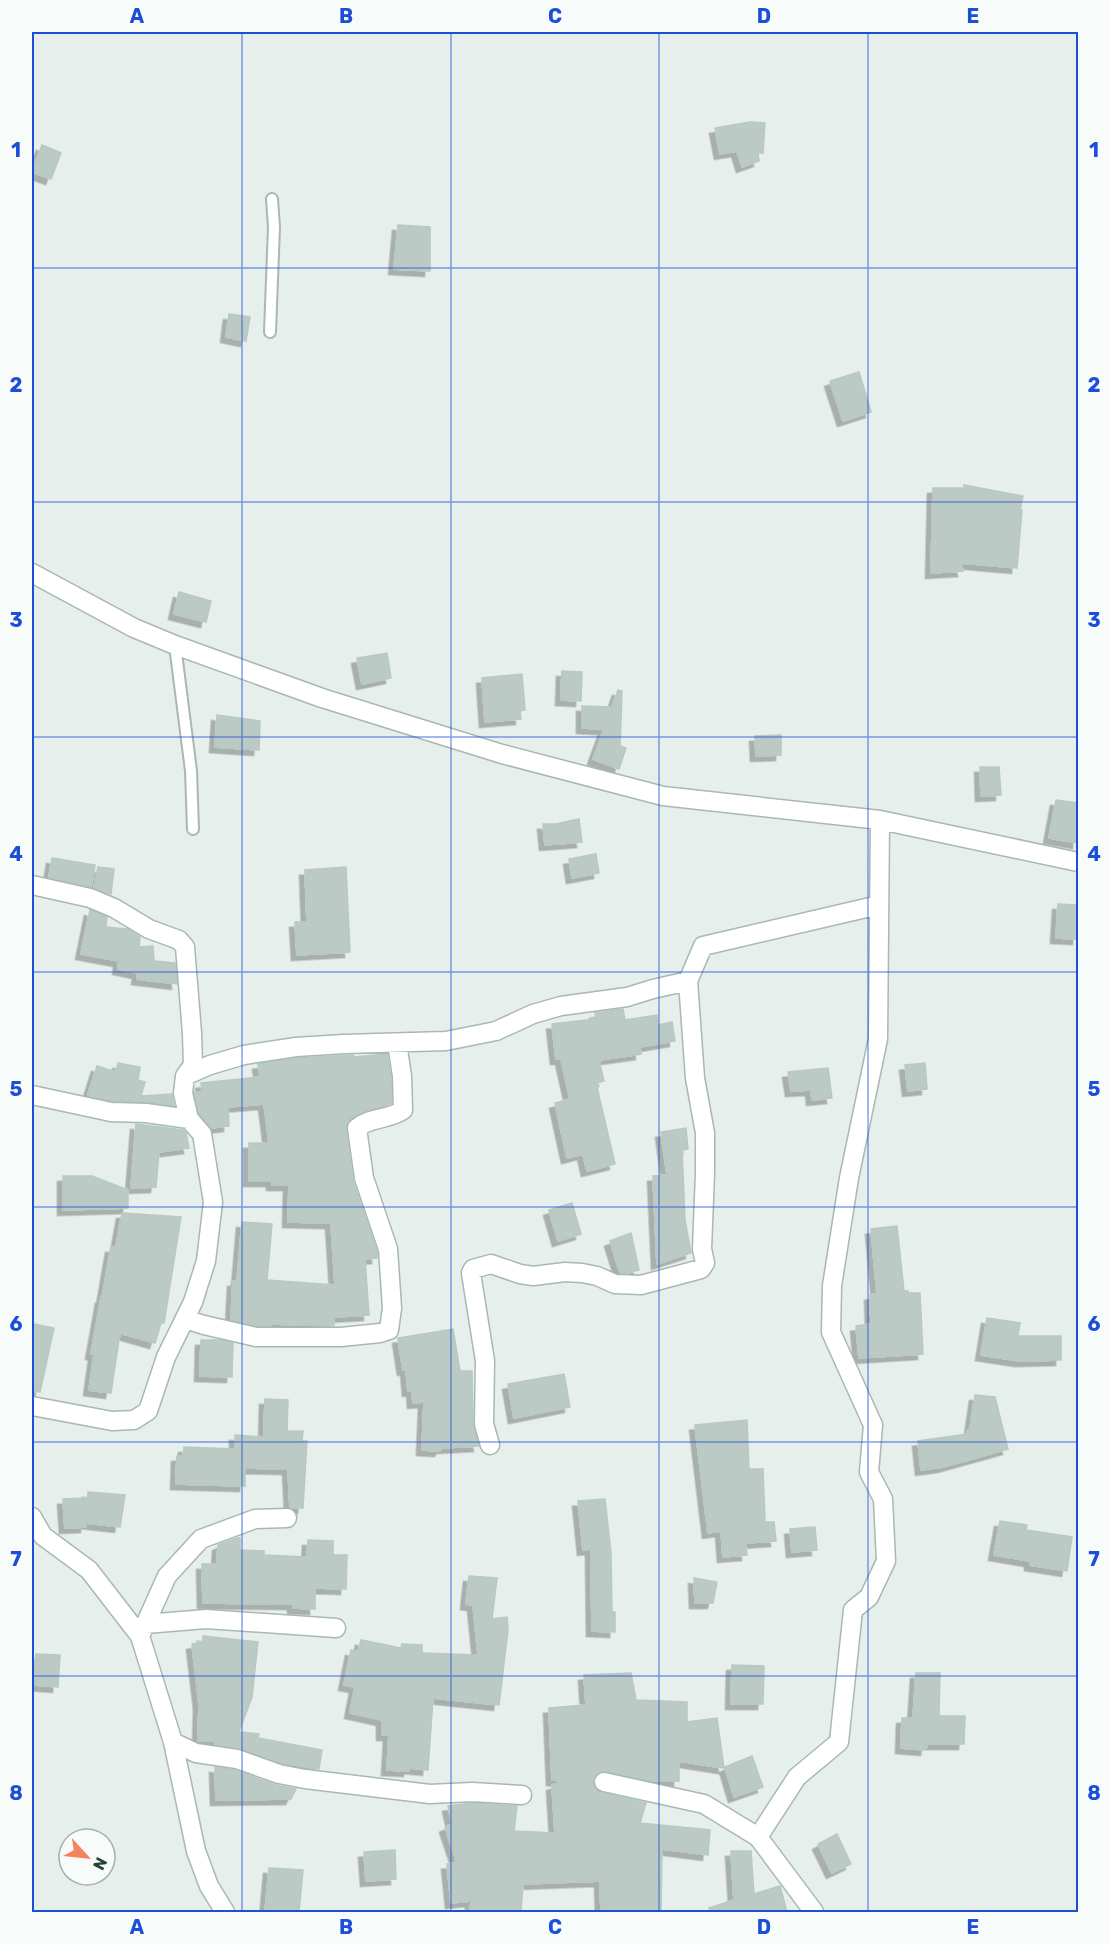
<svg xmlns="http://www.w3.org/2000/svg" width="1110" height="1944" viewBox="0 0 1110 1944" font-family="Rubik,sans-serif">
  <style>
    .building { fill: #bbcac4; stroke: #b8c9c2; stroke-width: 1.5; filter: url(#shadow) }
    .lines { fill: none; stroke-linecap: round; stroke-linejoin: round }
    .lane-casing { stroke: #a8b8b2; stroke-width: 14 }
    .street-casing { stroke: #a8b8b2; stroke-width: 21 }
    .lane { stroke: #fff; stroke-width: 10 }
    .street { stroke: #fff; stroke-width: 18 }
    .grid { fill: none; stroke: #1d4ed8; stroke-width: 1.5; stroke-opacity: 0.55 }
    .neatline { fill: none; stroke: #1d4ed8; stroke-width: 2 }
    .grid-label { font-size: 20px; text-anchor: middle; font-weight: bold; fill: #1d4ed8 }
  </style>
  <defs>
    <filter id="shadow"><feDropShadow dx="-5.5" dy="5.5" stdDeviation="0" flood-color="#0004"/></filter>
  </defs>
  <rect width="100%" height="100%" fill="#e6efeb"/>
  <!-- building -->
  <path class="building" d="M750,122l15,1 -2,30h-5l1,8 -17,6 -5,-16 -17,3 -5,-26z
    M42,145l19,8 -10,26 -19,-7z
    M398,225l32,2v44l-36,-2z
    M229,314l21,3 -4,24 -20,-4z
    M859,372l12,40 -28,9 -13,-40z
    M964,485l59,11 -3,14h2l-5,58 -56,-5 2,8 -32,2 2,-85h31z
    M179,592l32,9 -5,21 -32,-8z
    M387,653l4,25 -29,6 -5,-26z
    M562,671l20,1 -1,29 -20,-1z
    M522,674l3,36 -5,1 1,8 -36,3 -3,-44z
    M618,690l4,1 -2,55 6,2 -7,21 -26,-10 11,-30 -22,-1v-22l30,1z
    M217,715l43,6 -1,29 -44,-3z
    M781,735v20l-25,1 -1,-20z
    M980,767h19l2,28 -20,1z
    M1056,800l22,3v40l-29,-5z
    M579,819l3,23 -37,3 -2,-21h13z
    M596,854l3,19 -27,5 -3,-19z
    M52,858l43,7 -4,22 -42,-10z
    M98,867l16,2 -3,25 -17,-6z
    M346,867l4,85 -53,3 -2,-33h12l-2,-52z
    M1058,904l20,1v34l-22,-1z
    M90,910l17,7 -1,10 21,2 13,8 -1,10 14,-1 1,15 21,2 2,21 -40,-5 1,-6 -20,-4 1,-8 -38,-7z
    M623,1009l2,11 32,-5 1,10 14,-3 3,19 -35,6 1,7 -42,6 5,21 -8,2 19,81 -28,7 -4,-17 -16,4 -12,-55 15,-4 -9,-40h-5l-4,-35 44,-5 -1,-6z
    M387,1054l4,23 1,26 -41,14 -5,12 7,52 24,70v7l-12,1 4,56 -35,2v9l-63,-2v2h-14l-26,-6 2,-39h4l5,-59 30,2 -5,56 68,5 -4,-62 -43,-1 1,-37h-17v-4h-23v-38h20l-5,-39 -36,3 1,19 -18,2 -12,-14 -5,-22h8l-1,-9 59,-6 -2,-13 39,-6 56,-3 1,2z
    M118,1063l22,4 -2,13 7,2 -4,14 31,-2 2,12 -28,-4 -34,-1 -24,-6 9,-29 19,6z
    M925,1063l2,26 -19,2 -3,-26z
    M828,1068l4,30 -20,2 -1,-10 -20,1 -3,-19z
    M136,1124l47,6 3,3 3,15 -30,4 -3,35 -25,1z
    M686,1128l2,21 -6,1 3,70 6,33 -34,11 -4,-88 14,-1 -6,-43z
    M63,1176h29l36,14v18l-65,2z
    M572,1203l9,31 -23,7 -9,-31z
    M122,1213l59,4 -17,106h-3l-6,20 -35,-10 -9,60 -22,-3 5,-36h-3l10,-56 1,1 9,-52h5z
    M897,1226l7,65h4v2h12l3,61 -64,4 -3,-32 15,-2 -1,-29 7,-1 -6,-65z
    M631,1233l8,37 -12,3h-7l-10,-32z
    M987,1318l33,5 -2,13h43v24l-41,1 -39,-6z
    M34,1324l20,4 -14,64 -8,-1v-57z
    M453,1329l7,42h12l1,53 6,22 -38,2 -1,3 -18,-1 2,-48 -11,1 -1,-13 -4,1 -2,-22 -3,1 -5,-32z
    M201,1340h20l12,3 -1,34 -32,-1z
    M564,1374l6,33 -56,11 -6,-34z
    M975,1395l20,2 13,52 -65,18 -22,3 -3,-29 50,-7 -1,-4 3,-1z
    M265,1399l23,1 -1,31h16l-1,10h5l-4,67h-13l-2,-39 -43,-1v18l-69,-2 1,-28h6l1,-9 51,2v-14l29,2z
    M747,1420l2,49h14l2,53h9l2,19 -30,2 1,12 -24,2 -2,-26 -13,2 -13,-108z
    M88,1492l37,3 -5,32 -34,-4v4l-21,1 -2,-29 25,-1z
    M605,1499l6,54 1,59h3v20l-23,-1 -1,-82 -8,1 -5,-49z
    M1000,1521l27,4 -1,5 46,7 -5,34 -37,-6v-4l-36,-6z
    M815,1527l2,23 -25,2 -2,-23z
    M237,1538h3v12l24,1v4l43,2 1,-17 25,1v14h14l-1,34 -31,-1v21l-22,-1v-4l-90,-1 -1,-39h15l1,-19z
    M469,1576l28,2 -5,41 15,-2 1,13 -9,75 -66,-7 -5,72 -19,-2v3l-22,-1 2,-35h-7v-15l-32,-7 5,-26 -11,-2 7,-35 7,2 3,-12 40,8 1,-4 20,1v8l56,2 -5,-50 -7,-1z
    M694,1578l23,4 -4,21h-18z
    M203,1636l55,6 -6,55 -13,35 20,2 -1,4 64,12 -3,19 -37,-6 -41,-15 -26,-4v-3h-17l1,-37 -7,-60 11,-2z
    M36,1654l24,1 -2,32 -24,-2z
    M732,1665l32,1 -1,38h-32z
    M631,1673l5,27 51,2v20l30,-4 7,50 -45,-7v20h-25l-53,-10 -6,4 -2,5 1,6 8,7 44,10 -6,20 70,7 -2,25 -46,-6 -1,63h-60l-1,-31 -77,3 -2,28h-51l1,-11 -20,2 -4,-39 10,-1 -12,-36 7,-3 -4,-18 24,-3 45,3 -3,25 41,2 -3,-48 16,-4 -16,-1 -3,-72 37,-3 -2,-30z
    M916,1673h24l-1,43h26l-1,28h-37l-1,6 -25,-2 1,-30h11z
    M752,1756l11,31 -29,10 -9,-30z
    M215,1767l19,3 41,15 21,4 -5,10 -75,1z
    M837,1834l14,30 -19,9 -14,-29z
    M395,1850l1,29 -30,2 -2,-29z
    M731,1851h20l3,43 26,-8 7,26h-77l-1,-4 25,-8z
    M269,1868l34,2 -4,42h-34z"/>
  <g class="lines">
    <defs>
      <path id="lane" d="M270,332l4,-105 -2,-28
        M175,645l16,126 2,58"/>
      <path id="street" d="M32,573l102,55 41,17 147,53 180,56 161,42 217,24 198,42
        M32,885l58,13 24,10 35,21 30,11 6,7 7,86 1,32 -8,11 -2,17 6,26 13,15 11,68 -7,59 -13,41 -27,55 -18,54 -14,9 -22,1 -80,-15
        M185,1076l25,-11 34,-10 52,-8 48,-3 102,-3 50,-10 37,-17 28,-8 66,-9 26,-8 35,-8 15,-35 176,-41
        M32,1095l79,17 35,1 43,6
        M185,1319l19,6 52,12h85l39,-4 9,-3 3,-22 -4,-59 -24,-71 -7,-50c13,-11 32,-8 46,-18l-1,-34 -5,-33
        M490,1445l-6,-21 1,-63 -14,-88 2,-4 18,-5 29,10 13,2 32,-4 17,1 15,3 18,8 26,1 60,-16 4,-6 -3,-14 3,-76v-40l-10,-55 -7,-97
        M32,1517l11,19 46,34 51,66 33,106 23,109 13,35 16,26
        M145,1624l61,-5 130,9
        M140,1636l27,-60 34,-37 54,-20 32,-1
        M173,1742l23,11 41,6 42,15 26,5 125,15 42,-2 50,3
        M604,1782l100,22 54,33 56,75
        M758,1837l39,-60 42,-35 14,-132 16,-13 17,-36 -3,-62 -14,-27 4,-47 -42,-93 1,-46 17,-108 29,-139 2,-219"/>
    </defs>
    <!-- lane casing -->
    <use href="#lane" class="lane-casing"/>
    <!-- street casing -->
    <use href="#street" class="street-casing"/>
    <!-- lane -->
    <use href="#lane" class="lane"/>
    <!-- street -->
    <use href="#street" class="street"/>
  </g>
  <!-- grid -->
  <path class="grid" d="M242,32v1880M451,32v1880M659,32v1880M868,32v1880M32,268h1046M32,502h1046M32,737h1046M32,972h1046M32,1207h1046M32,1442h1046M32,1676h1046"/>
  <!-- border -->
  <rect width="1110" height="1944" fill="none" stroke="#f7fbf9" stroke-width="66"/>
  <!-- north arrow -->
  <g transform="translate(87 1857) rotate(117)"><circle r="28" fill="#f7fbf9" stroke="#a3b1ad" stroke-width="1.5"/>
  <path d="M0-4.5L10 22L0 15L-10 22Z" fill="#f4845f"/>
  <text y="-9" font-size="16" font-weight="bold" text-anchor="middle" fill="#24423a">N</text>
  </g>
  <rect x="33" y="33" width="1044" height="1878" class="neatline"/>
  <g class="grid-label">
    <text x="137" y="23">A</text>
    <text x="346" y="23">B</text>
    <text x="555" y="23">C</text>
    <text x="764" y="23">D</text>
    <text x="973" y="23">E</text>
    <text x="16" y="157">1</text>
    <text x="1094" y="157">1</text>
    <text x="16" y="392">2</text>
    <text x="1094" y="392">2</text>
    <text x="16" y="627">3</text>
    <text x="1094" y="627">3</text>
    <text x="16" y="861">4</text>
    <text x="1094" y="861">4</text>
    <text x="16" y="1096">5</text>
    <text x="1094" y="1096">5</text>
    <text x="16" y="1331">6</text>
    <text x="1094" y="1331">6</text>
    <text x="16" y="1566">7</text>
    <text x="1094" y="1566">7</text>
    <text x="16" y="1800">8</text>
    <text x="1094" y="1800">8</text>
    <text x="137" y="1934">A</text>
    <text x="346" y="1934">B</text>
    <text x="555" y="1934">C</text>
    <text x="764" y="1934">D</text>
    <text x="973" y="1934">E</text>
  </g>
</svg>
